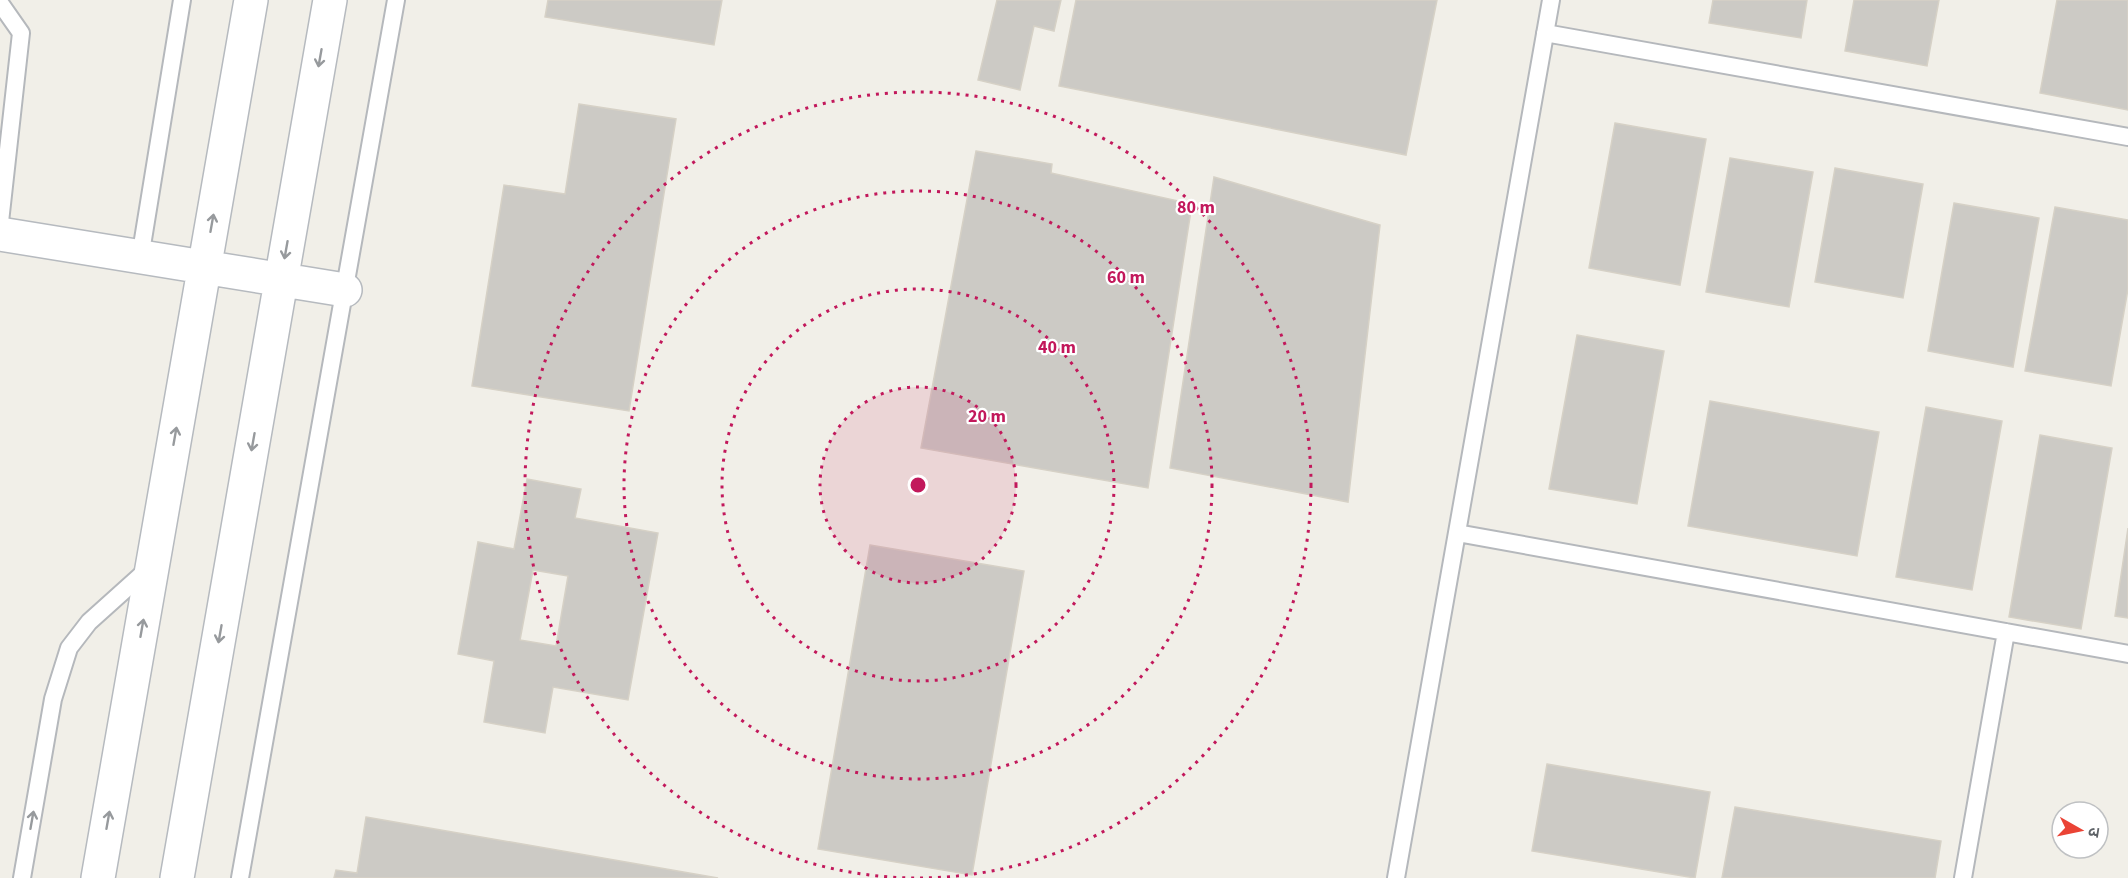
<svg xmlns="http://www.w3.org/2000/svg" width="2128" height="878" viewBox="0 0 2128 878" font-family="'Source Sans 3','Noto Sans Devanagari',sans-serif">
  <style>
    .building { fill: #cccac5; stroke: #d6d1c6; stroke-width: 1.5; fill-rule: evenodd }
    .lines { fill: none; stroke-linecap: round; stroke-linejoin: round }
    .lane-casing { stroke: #b5b8bc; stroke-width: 20 }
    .secondary-casing { stroke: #b6babf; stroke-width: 36 }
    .lane { stroke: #fff; stroke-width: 16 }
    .secondary { stroke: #fff; stroke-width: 33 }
    .oneway { stroke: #979a9d }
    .ring { fill: none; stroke: #c2185b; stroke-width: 3; stroke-dasharray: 3 6 }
    .centre { fill: #c2185b; stroke: #fff; stroke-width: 3 }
    .ring-label { font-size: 18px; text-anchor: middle; font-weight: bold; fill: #c2185b; stroke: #fff; stroke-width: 4.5; stroke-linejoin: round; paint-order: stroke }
  </style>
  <rect width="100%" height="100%" fill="#f1efe8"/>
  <!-- building -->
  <path class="building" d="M548,0h174l-8,45 -169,-28z
    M997,0h64l-7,31 -20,-5 -14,64 -42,-10z
    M1076,0h361l-31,155 -347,-69z
    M1713,0h94l-6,38 -92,-15z
    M1854,0h85l-12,66 -82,-15z
    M2057,0h71v110l-88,-17z
    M579,104l97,15 -47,292 -157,-25 32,-201 61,9z
    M1615,123l91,16 -26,146 -91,-17z
    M976,151l76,13 -1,9 141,31 -44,284 -227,-40z
    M1730,158l83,14 -24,135 -83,-15z
    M1835,168l88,16 -20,114 -88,-16z
    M1214,177l166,48 -32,277 -178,-34z
    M1954,203l85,15 -26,149 -85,-16z
    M2055,207l73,13v69l-17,97 -86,-15z
    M1577,335l87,16 -27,153 -88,-15z
    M1710,401l169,31 -22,124 -169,-30z
    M1926,407l76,14 -30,169 -76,-13z
    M2040,435l72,13 -31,181 -72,-12z
    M527,479l54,10 -6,29 83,15 -30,167 -75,-13 -8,46 -61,-11 10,-61 -36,-7 20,-112 36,7zM533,570l35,6 -12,70 -36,-6z
    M2128,528v90l-13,-2z
    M870,545l154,26 -52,304 -154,-26z
    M1547,764l163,28 -15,86 -163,-27z
    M1735,807l206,34 -6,37h-213z
    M366,817l352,61h-384l2,-8 21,3z"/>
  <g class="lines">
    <defs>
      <path id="lane" d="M0,3l21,30 -21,189
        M1545,33l583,104
        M140,258l42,-258
        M1457,533l671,121
        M22,878l31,-179 16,-51 20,-26 59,-53
        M240,878l156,-878
        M1396,878l155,-878
        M1963,878l43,-246"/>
      <path id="secondary" d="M0,234l345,56
        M98,878l153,-878
        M177,878l153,-878"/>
    </defs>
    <!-- lane casing -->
    <use href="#lane" class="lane-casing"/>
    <!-- secondary casing -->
    <use href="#secondary" class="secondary-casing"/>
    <!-- lane -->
    <use href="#lane" class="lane"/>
    <!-- secondary -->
    <use href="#secondary" class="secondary"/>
  </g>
  <!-- one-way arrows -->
  <defs><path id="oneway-shaft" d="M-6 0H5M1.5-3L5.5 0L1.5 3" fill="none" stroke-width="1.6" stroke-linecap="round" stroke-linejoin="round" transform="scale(1.5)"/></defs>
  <g class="oneway">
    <use href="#oneway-shaft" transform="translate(320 58) rotate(100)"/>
    <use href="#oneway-shaft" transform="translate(212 223) rotate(-80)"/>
    <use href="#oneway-shaft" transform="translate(286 250) rotate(100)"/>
    <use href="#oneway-shaft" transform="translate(175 436) rotate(-80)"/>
    <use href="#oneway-shaft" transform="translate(253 442) rotate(100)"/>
    <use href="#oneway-shaft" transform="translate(142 628) rotate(-80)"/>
    <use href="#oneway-shaft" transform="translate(220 634) rotate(100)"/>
    <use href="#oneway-shaft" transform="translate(32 820) rotate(-80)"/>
    <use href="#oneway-shaft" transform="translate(108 820) rotate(-80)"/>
  </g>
  <!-- distance rings -->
  <circle cx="918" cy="485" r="98" fill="#c2185b" fill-opacity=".12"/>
  <g class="ring">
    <circle cx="918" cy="485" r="98"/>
    <circle cx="918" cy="485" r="196"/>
    <circle cx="918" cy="485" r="294"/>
    <circle cx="918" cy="485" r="393"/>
  </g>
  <circle cx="918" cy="485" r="9" class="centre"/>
  <g class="ring-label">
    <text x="1196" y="213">80 m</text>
    <text x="1126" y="283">60 m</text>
    <text x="1057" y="353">40 m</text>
    <text x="987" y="422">20 m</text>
  </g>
  <!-- north arrow -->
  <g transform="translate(2080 830) rotate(99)"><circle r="28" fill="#ffffff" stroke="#bfc1c3" stroke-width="1.5"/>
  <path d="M0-4.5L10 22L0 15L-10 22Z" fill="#ea4335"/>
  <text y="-9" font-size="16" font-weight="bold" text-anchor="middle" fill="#5f6368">उ</text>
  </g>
</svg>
